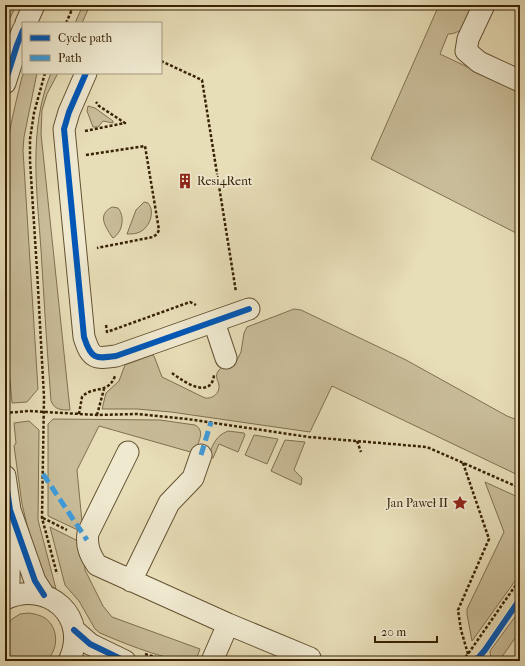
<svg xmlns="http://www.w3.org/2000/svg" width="525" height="666" viewBox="0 0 525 666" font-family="'IM FELL French Canon',serif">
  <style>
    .green { fill: #c9bd99; stroke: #80704e }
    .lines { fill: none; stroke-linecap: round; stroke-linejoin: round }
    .minor-casing { stroke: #645131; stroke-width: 23 }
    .path { stroke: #382204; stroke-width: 2.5; stroke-dasharray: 3 2; stroke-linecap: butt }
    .minor { stroke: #efe9d0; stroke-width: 21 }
    .quiet { stroke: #3e9cdd; stroke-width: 5; stroke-dasharray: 10 5; stroke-linecap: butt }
    .cycleway-casing { stroke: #efe9d0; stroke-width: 8 }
    .cycleway { stroke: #0057b8; stroke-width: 6 }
    .labels { text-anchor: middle; stroke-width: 3.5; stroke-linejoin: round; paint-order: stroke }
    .poi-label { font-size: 12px; fill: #382204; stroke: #efe9d0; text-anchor: start }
  </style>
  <rect width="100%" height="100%" fill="#e7ddb7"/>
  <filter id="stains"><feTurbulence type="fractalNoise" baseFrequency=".005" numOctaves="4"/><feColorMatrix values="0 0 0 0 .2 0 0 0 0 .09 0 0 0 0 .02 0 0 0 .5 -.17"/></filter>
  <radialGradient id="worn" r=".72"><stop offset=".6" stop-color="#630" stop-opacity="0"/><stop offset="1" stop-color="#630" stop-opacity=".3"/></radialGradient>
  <!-- green -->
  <path class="green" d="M11,5h5l-11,24v-12h3z
    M83,5h7l-8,18h-7z
    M439,5h35c-6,13 -9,29 -26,29l-8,20 80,38v143l-149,-76z
    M24,73h13l-13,64 -1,13 15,239 -11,13 -15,1 -2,-23h-3l-2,-31v-175c1,-34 9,-64 17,-97z
    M51,73h7l-11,21 -5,16 -1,24 29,276c-9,0 -15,0 -19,-9 -4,-51 -7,-101 -10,-151 -4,-59 -13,-121 10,-177z
    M88,106l7,2 18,13v2l-10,-2 -5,6h-5l-6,-16z
    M144,202l4,1c8,9 1,27 -11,30 -3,1 -7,1 -10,1l9,-24z
    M112,207l6,1c7,8 5,24 -5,30l-1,-1c-7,-11 -15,-22 0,-30z
    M294,309l7,1 105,50 101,56 13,5v55l-188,-90 -22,46 -139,-20 -34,-3h-35l4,-16 13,-12 6,-16 27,-10 2,1 8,21 43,21c7,1 15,-4 14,-13 -1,-5 -5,-9 0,-15 3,-4 12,-6 17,-8l5,-10 3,-19 3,-6z
    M53,419l107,1 35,5c11,6 3,18 -1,28l-95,-27 -22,44 5,52v10l-34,-16v-92z
    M29,421l10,9 -1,90 18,69 -10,-6 -17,-50 -7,-29 -8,-58 2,-3 -2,-20z
    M228,431l16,2 1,2 -7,17 -19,-8 -6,14 -5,-1c5,-12 7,-21 20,-26z
    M254,435l24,4 -11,25 -22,-9z
    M285,440l20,2 -11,28 8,8 -1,7 -30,-14z
    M485,482l35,16v76l-48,67 -5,-27v-5l37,-77z
    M50,527l32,16 3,27 18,36 9,11 88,32 -4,11c-19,5 -70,-16 -89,-24l-7,-3 -5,-4 -16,-28 -14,-16z
    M520,610v21l-21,30h-8l-1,-10z
    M29,613c6,1 11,2 16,5 14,10 14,32 1,43h-35l-6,-8v-25l7,-9 8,-5z"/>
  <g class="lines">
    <defs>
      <path id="minor" d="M484,5l-16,34 -2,12 13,11 41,19
        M26,23l8,-18
        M86,73l-17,39 -5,17 20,208c7,22 11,22 32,19l133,-47
        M5,83l12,-38 6,-15
        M214,322l12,36
        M128,452l-40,81c-2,13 2,22 9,32l131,59 82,34
        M5,476l5,34 25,71 9,14
        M131,581l38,-78 24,-25 8,-23
        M5,596l4,-14 1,-57
        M5,599c43,-20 85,18 64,62
        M74,630l16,14 35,17
        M212,661l16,-37"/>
    </defs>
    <!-- minor casing -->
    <use href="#minor" class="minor-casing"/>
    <!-- path -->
    <path class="path" d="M61,5l11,5
      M66,23l8,-18
      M161,61l41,19 34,212
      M45,73l-11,40 -4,26v22l7,109 7,127 -2,121 15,56
      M85,131l40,-8 -26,-17 -3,-4
      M86,155l59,-9 14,84 -2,4 -4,3 -56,11
      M106,325l1,7 83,-30 6,3
      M172,373c8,6 30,22 39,11 2,-3 3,-7 3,-10
      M5,413l24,-2 68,4 40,-1 50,5 122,18 118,10 93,41
      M79,414l3,-17c11,-12 26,-2 33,-21
      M97,415l7,-26
      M357,441l4,11
      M463,463l26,76 -31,71 3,20 7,24
      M43,518l24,12
      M145,654l24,7
      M462,661l6,-7 52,-75"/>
    <!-- minor -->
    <use href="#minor" class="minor"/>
    <!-- quiet -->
    <path class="quiet" d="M201,455l10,-33
      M43,474l44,66"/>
    <defs>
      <path id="cycleway" d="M86,73l-17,39 -5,17 20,208c7,22 11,22 32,19l133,-47
        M5,83l12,-38 6,-15
        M5,476l5,34 25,71 9,14
        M74,630l16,14 35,17
        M473,661l6,-4 6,-7 35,-51"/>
    </defs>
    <!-- cycleway casing -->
    <use href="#cycleway" class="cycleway-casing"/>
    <!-- cycleway -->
    <use href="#cycleway" class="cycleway"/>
  </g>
  <!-- icons -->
  <defs>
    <symbol id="building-bare" viewBox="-9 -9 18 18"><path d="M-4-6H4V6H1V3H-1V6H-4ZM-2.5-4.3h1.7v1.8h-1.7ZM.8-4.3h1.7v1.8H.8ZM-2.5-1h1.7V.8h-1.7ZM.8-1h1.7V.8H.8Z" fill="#8f2418" stroke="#efe9d0" stroke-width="2.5" paint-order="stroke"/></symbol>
    <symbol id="sight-bare" viewBox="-9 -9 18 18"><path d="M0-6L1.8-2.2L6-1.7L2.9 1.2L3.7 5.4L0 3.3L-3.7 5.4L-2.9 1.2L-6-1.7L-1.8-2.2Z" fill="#8f2418" stroke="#efe9d0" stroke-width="2.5" paint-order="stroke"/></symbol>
  </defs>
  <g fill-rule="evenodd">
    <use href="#building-bare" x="174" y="170" width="22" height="22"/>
    <use href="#sight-bare" x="449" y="492" width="22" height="22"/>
  </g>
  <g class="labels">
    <!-- poi labels -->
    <g class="poi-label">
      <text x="197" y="185">Resi4Rent</text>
      <text x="448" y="507" text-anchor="end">Jan Paweł II</text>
    </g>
  </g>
  <!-- margin -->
  <rect width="525" height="666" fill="none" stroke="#e7ddb7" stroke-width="20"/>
  <rect x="6" y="6" width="513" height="654" fill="none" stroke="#382204" stroke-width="2"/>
  <rect x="10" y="10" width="505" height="646" fill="none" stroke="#382204"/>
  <!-- legend -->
  <rect x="22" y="22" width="140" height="52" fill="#efe9d0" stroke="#a6997e"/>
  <rect x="30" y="35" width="20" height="6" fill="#0057b8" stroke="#a6997e"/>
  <text x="58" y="42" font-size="12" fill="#382204">Cycle path</text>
  <rect x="30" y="55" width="20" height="6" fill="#3e9cdd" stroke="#a6997e"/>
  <text x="58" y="62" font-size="12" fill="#382204">Path</text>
  <!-- scale -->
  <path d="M375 636v6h62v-6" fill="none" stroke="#382204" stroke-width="2"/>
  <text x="381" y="636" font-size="12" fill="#382204" stroke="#efe9d0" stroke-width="3" paint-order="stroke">20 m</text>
  <rect width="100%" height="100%" filter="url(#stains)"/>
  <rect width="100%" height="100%" fill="url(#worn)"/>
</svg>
